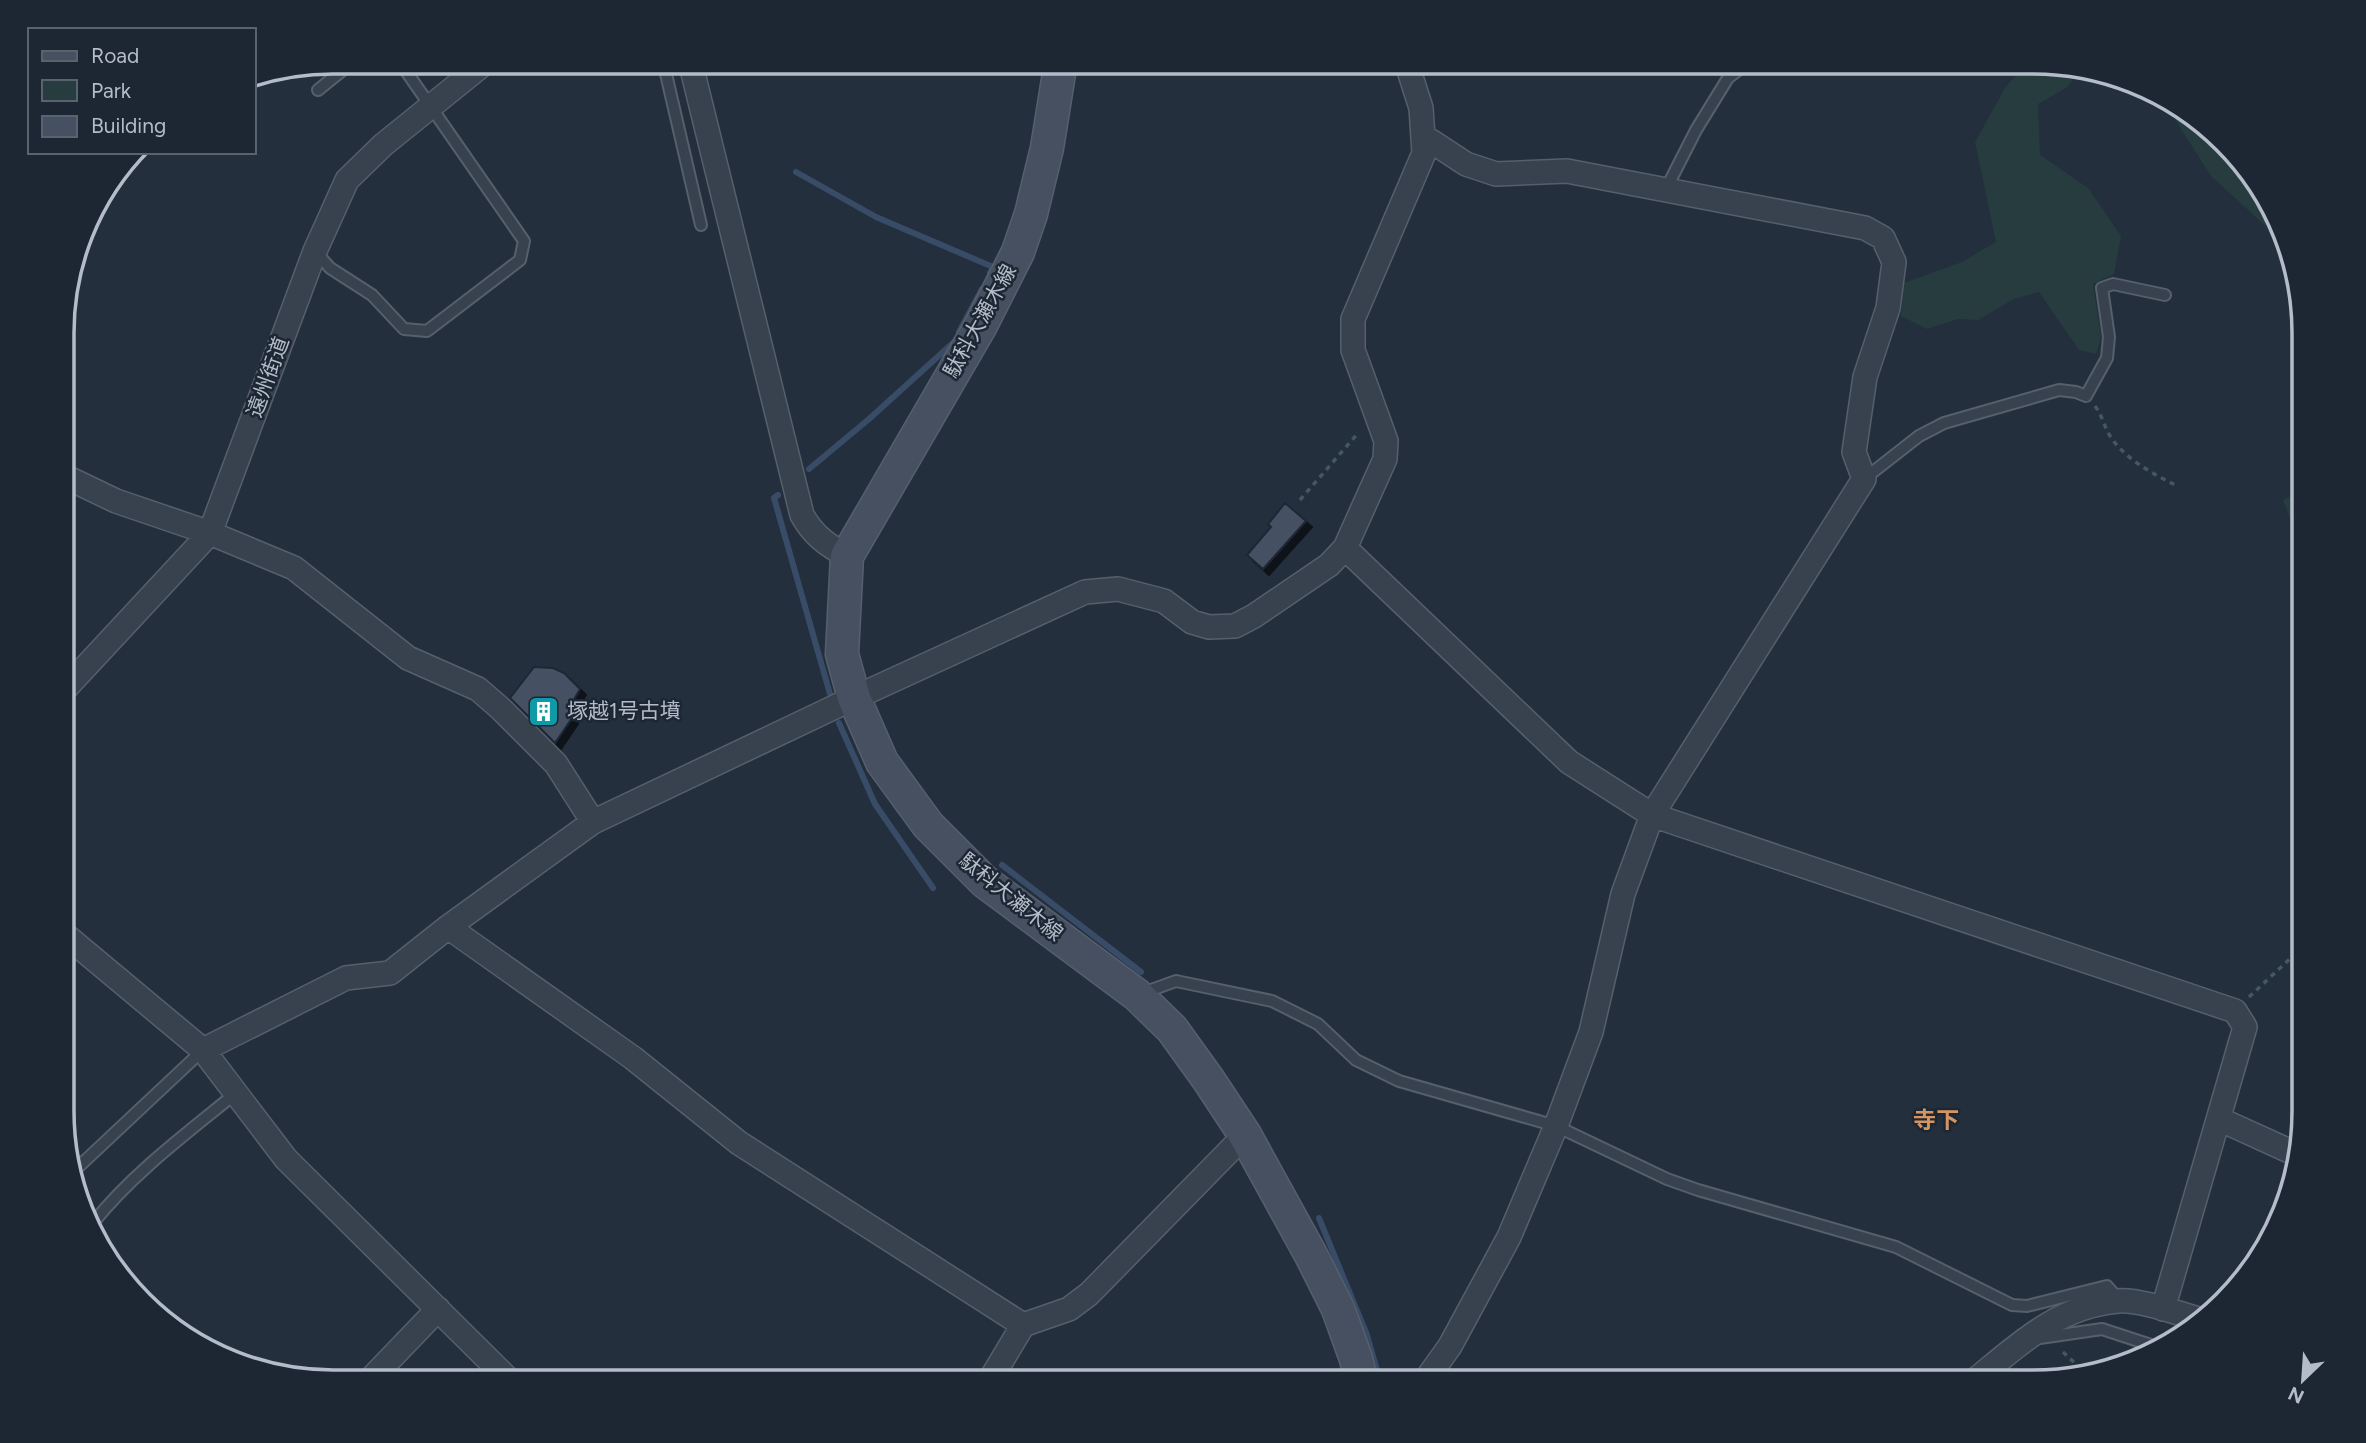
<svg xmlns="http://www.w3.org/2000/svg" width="2366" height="1443" viewBox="0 0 2366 1443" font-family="Figtree,'Noto Sans JP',sans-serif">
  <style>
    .green { fill: #263c3f }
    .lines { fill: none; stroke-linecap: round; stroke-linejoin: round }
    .stream { stroke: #394c67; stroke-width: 6 }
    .building { fill: #455162; stroke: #1f2835; stroke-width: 2; filter: url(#shadow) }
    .service-casing { stroke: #565f6c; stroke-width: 14 }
    .minor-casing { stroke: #565f6c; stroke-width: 26 }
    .secondary-casing { stroke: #565f6c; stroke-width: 35 }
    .path { stroke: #44595c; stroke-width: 3.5; stroke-dasharray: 5 5; stroke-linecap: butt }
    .service { stroke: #38414e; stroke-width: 10 }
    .minor { stroke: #38414e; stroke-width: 23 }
    .secondary { stroke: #465061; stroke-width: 32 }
    .labels { text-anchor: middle; stroke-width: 5; stroke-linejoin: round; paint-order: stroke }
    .street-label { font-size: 21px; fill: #b4bcc9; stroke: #1d2633 }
    .poi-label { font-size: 21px; fill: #b4bcc9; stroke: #1d2633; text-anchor: start }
    .neighbourhood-label { font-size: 23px; font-weight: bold; fill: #d59563; stroke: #1d2633 }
    .rim { fill: none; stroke: #b4bcc9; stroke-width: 3.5 }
  </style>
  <defs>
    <filter id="shadow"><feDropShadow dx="6" dy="6" stdDeviation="0" flood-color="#0009"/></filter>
  </defs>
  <rect width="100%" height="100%" fill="#242f3e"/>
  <!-- green -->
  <path class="green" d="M2028,61l54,7 -16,20 -28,16 2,51 48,33 33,48 -7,38 -21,10 8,54 -5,16 -17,-4 -40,-58 -25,7 -36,21 -20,-1 -31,10 -26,-13 3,-33 58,-21 34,-20 -21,-100 30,-54z
    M2158,93l11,5 56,42 43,57 13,43 -70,-64z
    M2304,490v62l-21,-52z"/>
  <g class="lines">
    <!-- stream -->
    <path class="stream" d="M796,172l80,45 117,50 -3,6
      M959,332l23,-43
      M809,469l60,-50 85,-77
      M778,495l-4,3 56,196
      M839,723l36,81 58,84
      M1002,865l139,107
      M1319,1218l48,117 13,46"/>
  </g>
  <!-- building -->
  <path class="building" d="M1285,503l21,18 -43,48 -16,-14 24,-28 -3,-3z
    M534,667l19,1 11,5 16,16 -8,14v15l-17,25 -45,-45z"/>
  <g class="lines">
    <defs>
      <path id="service" d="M663,61l38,164
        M318,90l36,-29
        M1665,191l31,-61 32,-52 22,-17
        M315,251l15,17 42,27 32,34 23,2 93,-71 4,-19 -125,-180
        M1864,479l55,-43 25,-13 115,-33 17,2 10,4 21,-38 2,-21 -7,-49 11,-4 52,11
        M1140,994l36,-13 96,20 46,23 38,36 43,21 157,45 111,53 31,11 198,57 116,58 15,1 80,-20 12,14
        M73,1172l130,-122
        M93,1223c40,-50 94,-90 143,-130
        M2033,1339l69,-10 58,19"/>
      <path id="minor" d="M690,61l112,454c11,20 25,30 45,41
        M1424,141h7l35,23 30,10 71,-3 298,57 18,10 11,24 -6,46 -23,69 -11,75 10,27 -212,336 -29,79 -32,138 -35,94 -47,111 -59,109 -25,35
        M64,476l52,25 94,32 84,35 114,90 70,31 23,20 55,55 37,58
        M1345,548l224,214 83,53 583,196 10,16 -82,282
        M64,690l146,-157 105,-282 32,-71 36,-35 104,-84
        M448,927l185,131 106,85 284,182
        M64,934l139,116 83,109 225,223
        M203,1050l143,-72 44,-5 58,-46 145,-105 248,-118 244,-112 33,-3 46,12 28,21 17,5 26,-1 19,-10 75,-51 16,-17 40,-89 1,-18 -33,-91v-31l71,-166 -3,-45 -15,-47
        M2219,1119l77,35
        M1974,1381c44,-36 84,-75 144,-80 22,-2 62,13 84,19
        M368,1382l70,-73
        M989,1382l34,-57 46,-16 20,-15 156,-159"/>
      <path id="secondary" d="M1061,61l-14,87 -16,66 -13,38 -38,75 -133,229 -5,98 12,44 28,64 46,63 57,57 152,113 35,34 36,50 37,56 66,120 27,54 18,50 5,22"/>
    </defs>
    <!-- service casing -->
    <use href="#service" class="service-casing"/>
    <!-- minor casing -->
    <use href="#minor" class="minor-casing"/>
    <!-- secondary casing -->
    <use href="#secondary" class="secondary-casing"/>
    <!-- path -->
    <path class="path" d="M2095,406c7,9 9,20 15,30 16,24 42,37 67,50
      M1300,500l59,-68
      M2249,997l45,-42 10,-17
      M2063,1352l20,19"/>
    <!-- service -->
    <use href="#service" class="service"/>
    <!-- minor -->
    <use href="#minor" class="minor"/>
    <!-- secondary -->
    <use href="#secondary" class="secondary"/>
  </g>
  <!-- icons -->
  <defs>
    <symbol id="building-square" viewBox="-11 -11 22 22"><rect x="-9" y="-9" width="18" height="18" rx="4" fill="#0f9aa8" stroke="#1d2633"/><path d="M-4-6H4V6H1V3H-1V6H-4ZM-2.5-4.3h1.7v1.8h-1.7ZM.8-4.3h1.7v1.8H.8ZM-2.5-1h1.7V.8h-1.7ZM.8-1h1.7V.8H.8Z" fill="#fff"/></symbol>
  </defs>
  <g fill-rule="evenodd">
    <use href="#building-square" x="526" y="694" width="35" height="35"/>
  </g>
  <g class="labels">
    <!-- street labels -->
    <g class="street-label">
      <text transform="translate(980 321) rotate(-61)" y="7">駄科大瀬木線</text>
      <text transform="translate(268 377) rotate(-70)" y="7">遠州街道</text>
      <text transform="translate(1011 897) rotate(39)" y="7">駄科大瀬木線</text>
    </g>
    <!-- poi labels -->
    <g class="poi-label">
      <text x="567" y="718">塚越1号古墳</text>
    </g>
    <!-- neighbourhood labels -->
    <g class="neighbourhood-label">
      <text x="1936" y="1128">寺下</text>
    </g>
  </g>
  <!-- crop -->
  <path d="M0 0H2366V1443H0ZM333 74H2033A259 259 0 0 1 2292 333V1111A259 259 0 0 1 2033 1370H333A259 259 0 0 1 74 1111V333A259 259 0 0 1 333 74Z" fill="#1d2633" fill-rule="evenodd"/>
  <path class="rim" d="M333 74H2033A259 259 0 0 1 2292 333V1111A259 259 0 0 1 2033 1370H333A259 259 0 0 1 74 1111V333A259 259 0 0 1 333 74Z"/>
  <!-- legend -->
  <rect x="28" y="28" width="228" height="126" fill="#1d2633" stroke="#59626f" stroke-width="2"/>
  <rect x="42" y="51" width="35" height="10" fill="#465061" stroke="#59626f" stroke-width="2"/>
  <text x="91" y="63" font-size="21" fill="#b4bcc9">Road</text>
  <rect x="42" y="80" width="35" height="21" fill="#263c3f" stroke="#59626f" stroke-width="2"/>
  <text x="91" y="98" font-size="21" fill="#b4bcc9">Park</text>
  <rect x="42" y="116" width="35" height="21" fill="#455162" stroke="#59626f" stroke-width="2"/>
  <text x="91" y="133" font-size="21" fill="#b4bcc9">Building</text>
  <!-- north arrow -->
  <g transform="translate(2303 1380) rotate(205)" stroke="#1d2633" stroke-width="5" paint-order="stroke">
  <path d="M0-5L12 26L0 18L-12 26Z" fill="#b4bcc9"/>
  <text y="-10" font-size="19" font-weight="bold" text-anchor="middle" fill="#b4bcc9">N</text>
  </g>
</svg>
